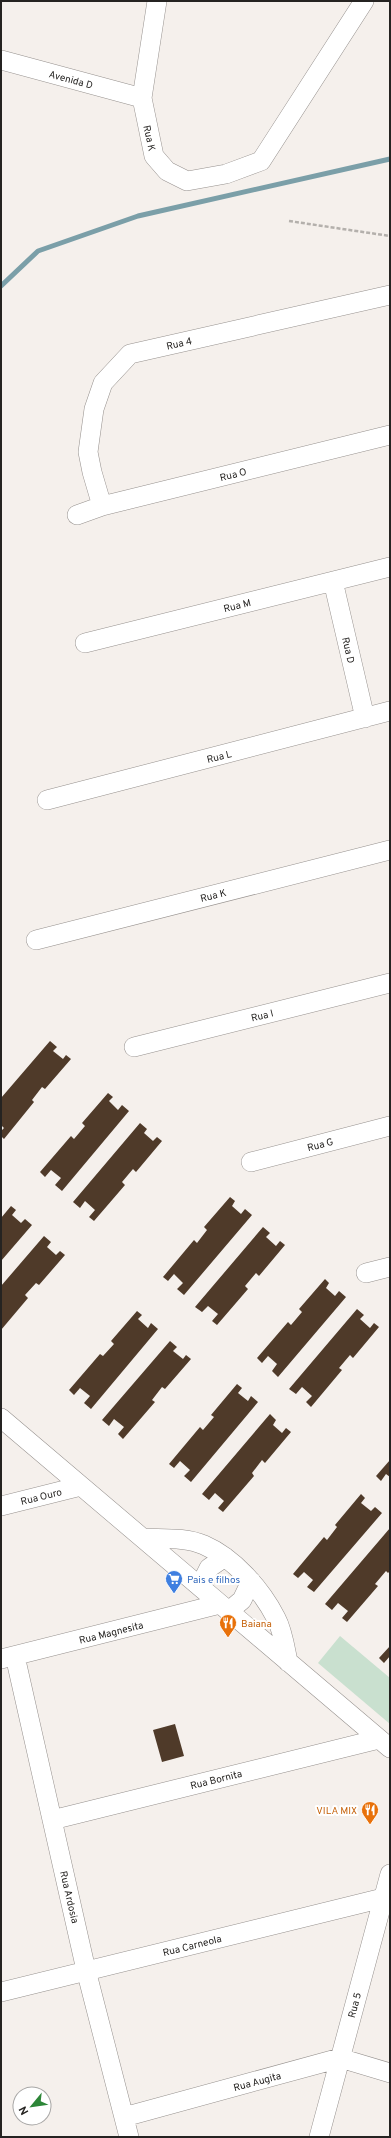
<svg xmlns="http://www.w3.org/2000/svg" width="391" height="2138" viewBox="0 0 391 2138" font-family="Overpass,sans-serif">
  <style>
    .green { fill: #c9e0cf }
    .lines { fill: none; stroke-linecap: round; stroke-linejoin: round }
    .stream { stroke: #7b9fa8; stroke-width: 5 }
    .building { fill: #4f3a29 }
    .minor-casing { stroke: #96918e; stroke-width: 20 }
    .path { stroke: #b4b0ac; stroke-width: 2.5; stroke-dasharray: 4 2; stroke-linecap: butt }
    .minor { stroke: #fff; stroke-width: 19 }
    .labels { text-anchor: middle; stroke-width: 4; stroke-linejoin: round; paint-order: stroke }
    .street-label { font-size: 10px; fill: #252321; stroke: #fff }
    .shop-label { font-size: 10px; fill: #366cbe; stroke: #fff; text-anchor: start }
    .food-label { font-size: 10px; fill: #c56008; stroke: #fff; text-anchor: start }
  </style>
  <rect width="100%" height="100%" fill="#f5f0ec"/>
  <!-- green -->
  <path class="green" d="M340,1636l50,42v46l-72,-61z"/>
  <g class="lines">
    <!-- stream -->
    <path class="stream" d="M1,286l37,-35 100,-35 252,-57"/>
  </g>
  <!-- building -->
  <path class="building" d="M50,1041l7,6 -4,4 10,8 3,-4 5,4 -26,30 -3,-2 -10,13 2,2 -30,37 -3,-3v-5l3,-3 -3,-3v-27z
    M108,1093l5,4 -4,4 9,9 4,-5 7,6 -67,80 -7,-6 6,-7 -10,-8 -6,7 -5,-5 31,-36 3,3 11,-13 -3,-3z
    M140,1123l7,6 -3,4 9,8 4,-4 5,4 -26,31 -3,-3 -11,13 3,3 -31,36 -5,-4 6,-7 -10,-9 -5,7 -7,-6z
    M230,1197l5,4 -3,5 9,8 4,-5 7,6 -68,80 -7,-6 6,-6 -9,-9 -6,7 -5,-4 31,-37 3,3 10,-13 -3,-3z
    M11,1206l5,4 -4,5 9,8 4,-4 7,6 -31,36v-43z
    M263,1227l7,6 -4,4 10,9 4,-5 5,4 -26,31 -3,-3 -11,13 3,3 -31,36 -5,-4 6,-7 -10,-8 -6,6 -7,-5z
    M44,1236l7,6 -4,5 9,8 4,-4 5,4 -26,30 -3,-2 -11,12 3,3 -27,32v-44z
    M325,1279l4,4 -3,5 9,8 4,-5 7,6 -68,80 -6,-6 5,-7 -9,-8 -6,7 -5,-5 31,-36 3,3 11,-13 -3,-3z
    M357,1309l7,6 -4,4 10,9 4,-5 5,4 -26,31 -3,-3 -11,13 3,2 -31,37 -5,-5 6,-6 -10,-9 -6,7 -7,-5z
    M137,1311l5,4 -4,4 10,9 3,-5 7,6 -67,80 -7,-6 6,-7 -10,-8 -6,7 -5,-5 31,-36 3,2 11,-12 -3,-3z
    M170,1341l7,6 -4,4 10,8 3,-4 5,4 -26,30 -3,-2 -10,13 3,2 -32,37 -5,-5 6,-7 -10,-8 -5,7 -7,-6z
    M237,1384l5,4 -4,5 10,8 3,-5 7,6 -67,80 -7,-6 6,-6 -10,-9 -6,7 -5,-4 31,-37 3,3 11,-13 -3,-2z
    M270,1414l6,6 -3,5 9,8 4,-5 5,4 -26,31 -3,-3 -10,13 2,3 -31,36 -5,-4 6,-7 -9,-8 -6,7 -7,-6z
    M390,1460v17l-4,-3 -5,7 -5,-5z
    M361,1494l4,4 -4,5 10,8 4,-4 7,6 -68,79 -7,-5 6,-7 -9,-8 -6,6 -5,-4 31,-37 3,3 10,-13 -2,-2z
    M390,1528v43l-2,2 -2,-2 -11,13 3,2 -31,36 -5,-4 6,-7 -10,-8 -6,7 -7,-6z
    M390,1646v10l-6,7 -5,-5z
    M175,1724l9,32 -22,6 -9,-32z"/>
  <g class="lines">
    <defs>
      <path id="minor" d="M157,1l-15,97 12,58 13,15 20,10 39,-7 35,-13 103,-160
        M1,60l141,38
        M102,506l-10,-34 -4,-20 6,-43 9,-26 27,-29 260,-59
        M77,515l25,-9 288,-71
        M333,581l32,137
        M85,643l305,-76
        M47,800l343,-89
        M36,940l354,-90
        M134,1047l256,-64
        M251,1162l139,-36
        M366,1273l24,-6
        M1,1418l389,330
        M1,1506l80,-20
        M143,1538c20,1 43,-1 61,7 30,13 57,44 72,73 7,13 9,29 12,44
        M200,1586l9,-18 16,-11
        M229,1611l13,-11 9,-19
        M15,1656l71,314 43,167
        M1,1659l219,-55
        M52,1820l327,-81
        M1,1992l382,-94
        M124,2117l216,-59 50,15
        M319,2137l71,-263"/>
    </defs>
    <!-- minor casing -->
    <use href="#minor" class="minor-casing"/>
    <!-- path -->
    <path class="path" d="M289,221l101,15"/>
    <!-- minor -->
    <use href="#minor" class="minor"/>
  </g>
  <!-- icons -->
  <defs>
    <symbol id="supermarket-pin" viewBox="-11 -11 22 30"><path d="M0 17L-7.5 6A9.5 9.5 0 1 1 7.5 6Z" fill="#3f7fe0" stroke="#fff"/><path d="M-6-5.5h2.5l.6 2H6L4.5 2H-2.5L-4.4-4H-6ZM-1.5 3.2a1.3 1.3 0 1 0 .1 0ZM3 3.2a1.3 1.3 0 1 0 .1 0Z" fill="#fff"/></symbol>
    <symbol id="restaurant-pin" viewBox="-11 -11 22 30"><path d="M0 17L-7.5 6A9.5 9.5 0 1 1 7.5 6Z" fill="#e8710a" stroke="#fff"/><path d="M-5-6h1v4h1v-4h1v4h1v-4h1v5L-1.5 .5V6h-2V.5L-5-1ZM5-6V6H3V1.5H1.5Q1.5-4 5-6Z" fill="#fff"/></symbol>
  </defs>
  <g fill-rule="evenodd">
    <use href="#supermarket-pin" x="164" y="1569" width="20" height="27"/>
    <use href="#restaurant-pin" x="218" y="1613" width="20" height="27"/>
    <use href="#restaurant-pin" x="360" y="1800" width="20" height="27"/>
  </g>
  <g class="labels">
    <!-- street labels -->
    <g class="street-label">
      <text transform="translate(71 79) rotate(15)" y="4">Avenida D</text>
      <text transform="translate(150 138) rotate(78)" y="4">Rua K</text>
      <text transform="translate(179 343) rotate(-13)" y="4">Rua 4</text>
      <text transform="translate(233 474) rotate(-14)" y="4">Rua O</text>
      <text transform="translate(237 605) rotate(-14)" y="4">Rua M</text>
      <text transform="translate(349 650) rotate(77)" y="4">Rua D</text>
      <text transform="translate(219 756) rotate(-14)" y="4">Rua L</text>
      <text transform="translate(213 895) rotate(-14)" y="4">Rua K</text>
      <text transform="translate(262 1015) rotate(-14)" y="4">Rua I</text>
      <text transform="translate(320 1144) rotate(-15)" y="4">Rua G</text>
      <text transform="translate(41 1496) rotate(-14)" y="4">Rua Ouro</text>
      <text transform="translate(111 1632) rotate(-14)" y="4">Rua Magnesita</text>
      <text transform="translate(216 1779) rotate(-14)" y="4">Rua Bornita</text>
      <text transform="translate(70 1897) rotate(77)" y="4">Rua Ardosia</text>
      <text transform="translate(192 1945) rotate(-14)" y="4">Rua Carneola</text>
      <text transform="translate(354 2005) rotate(-75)" y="4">Rua 5</text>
      <text transform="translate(257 2081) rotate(-15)" y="4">Rua Augita</text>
    </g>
    <!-- shop labels -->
    <g class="shop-label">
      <text x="187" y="1583">Pais e filhos</text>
    </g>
    <!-- food labels -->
    <g class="food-label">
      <text x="241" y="1627">Baiana</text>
      <text x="357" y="1814" text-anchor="end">VILA MIX</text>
    </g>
  </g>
  <!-- border -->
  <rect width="391" height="2138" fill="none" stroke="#252321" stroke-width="4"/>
  <!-- north arrow -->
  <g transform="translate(32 2106) rotate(241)"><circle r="19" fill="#ffffff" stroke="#a8a7a6"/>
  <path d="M0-3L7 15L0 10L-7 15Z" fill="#2c8637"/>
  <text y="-6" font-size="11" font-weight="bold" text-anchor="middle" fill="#252321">N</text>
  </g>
</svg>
